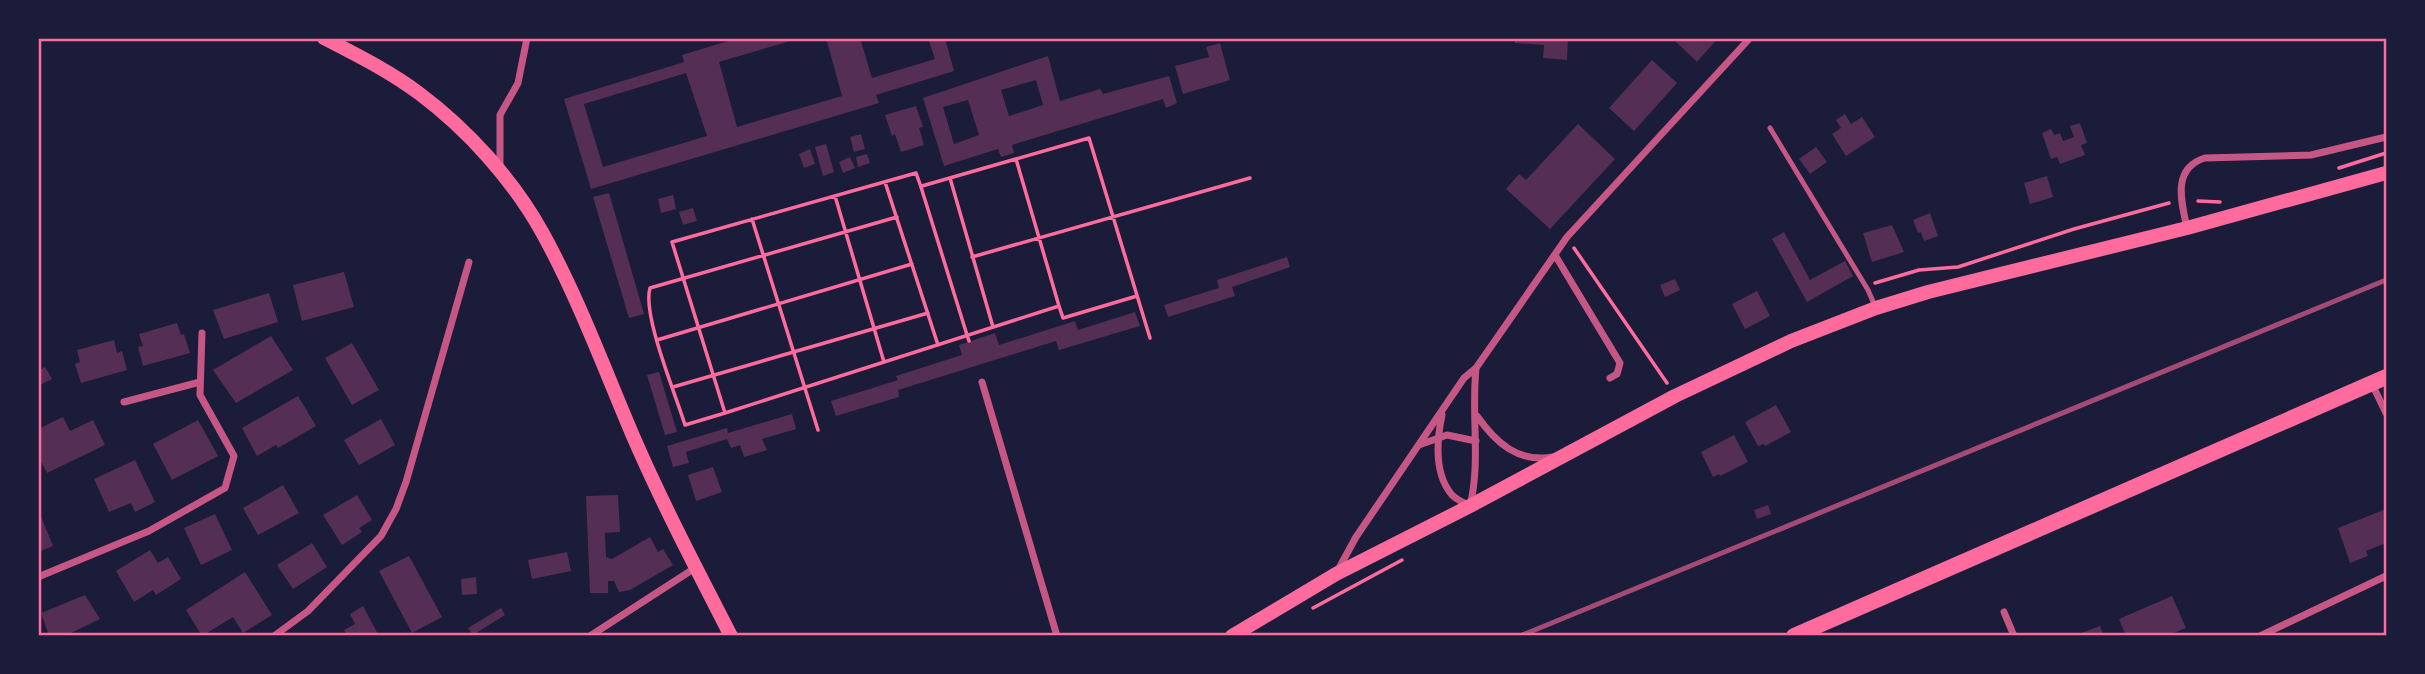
<svg xmlns="http://www.w3.org/2000/svg" width="2425" height="674" viewBox="0 0 2425 674" font-family="'Roboto Condensed',sans-serif">
  <style>
    .building { fill: #542f53; fill-rule: evenodd }
    .lines { fill: none; stroke-linecap: round; stroke-linejoin: round }
    .path { stroke: #ff6b9d; stroke-width: 3.5 }
    .service { stroke: #c65784; stroke-width: 5 }
    .minor { stroke: #c65784; stroke-width: 7 }
    .secondary { stroke: #ff6b9d; stroke-width: 14 }
    .primary { stroke: #ff6b9d; stroke-width: 16 }
    .rail { stroke: #a44b75; stroke-width: 5 }
    .neatline { fill: none; stroke: #ff6b9d; stroke-width: 2.5 }
  </style>
  <rect width="100%" height="100%" fill="#1b1b3a"/>
  <!-- building -->
  <path class="building" d="M738,38l59,1 -78,23 18,65 105,-31 -16,-58h34l12,40 63,-19 -7,-21h17l9,33 -78,24 3,8 -288,86 -27,-90 120,-37 -2,-7zM686,73l21,63 -104,31 -19,-63z
    M1515,38h53l-1,22 -24,-2 1,-13 -29,-2z
    M1672,38h46l-21,24z
    M1220,43l10,37 -47,14 -8,-28 34,-9 -3,-10z
    M1048,56l12,45 40,-12 3,5 66,-18 8,27 -11,5 -3,-9 -151,46 2,8 -13,4 -3,-8 -54,17 -21,-68zM1036,80l7,25 -34,11 -8,-26zM968,100l11,35 -25,9 -11,-37z
    M1652,60l25,23 -43,48 -25,-23z
    M916,106l7,21 -4,1 5,17 -23,7 -6,-18 -3,2 -7,-21z
    M1845,114l6,10 11,-7 13,20 -29,19 -14,-22 9,-6 -5,-8z
    M2080,123l7,20 -6,2 4,10 -25,9 -3,-7 -6,2 -9,-26 9,-4 3,6 6,-2 3,8 11,-4 -4,-11z
    M1578,124l37,35 -65,70 -44,-40 13,-15 7,6z
    M861,134l4,15 -11,3 -4,-15z
    M826,144l8,28 -11,4 -8,-29z
    M1816,147l11,15 -17,12 -11,-15z
    M810,149l5,15 -11,4 -5,-14z
    M867,154l3,9 -12,4 -2,-10z
    M850,157l5,11 -12,5 -4,-11z
    M2047,176l6,21 -23,7 -6,-21z
    M609,193l35,121 -15,4 -36,-121z
    M673,195l3,14 -15,4 -3,-14z
    M693,208l4,13 -14,4 -4,-13z
    M1930,213l8,23 -14,5 -3,-9 -3,1 -5,-13z
    M1892,225l12,27 -32,10 -9,-29z
    M1784,232l26,48 35,-19 8,15 -46,26 -35,-63z
    M1287,257l3,10 -58,20 3,9 -67,21 -4,-12 55,-17 -2,-8z
    M344,272l10,35 -52,14 -9,-36z
    M1675,279l5,11 -15,7 -5,-12z
    M1757,291l13,25 -25,13 -13,-25z
    M269,293l9,29 -54,17 -11,-29z
    M1135,312l5,14 -81,24 -3,-9 -158,49 1,7 -63,19 -5,-15 67,-21 -2,-4 66,-21 -3,-10 36,-12 4,12 76,-24 3,9z
    M177,323l4,12 3,-1 6,19 -47,13 -5,-19 5,-1 -4,-12z
    M271,336l22,34 -57,33 -23,-33z
    M114,340l3,13 5,-2 5,19 -46,13 -6,-19 5,-2 -3,-12z
    M352,343l27,47 -27,15 -27,-47z
    M45,367l7,12 -14,7v-15z
    M659,372l18,60 -12,3 -18,-60z
    M298,396l18,30 -38,22 -2,-3 -19,11 -15,-28z
    M1776,405l15,27 -26,14 -1,-2 -6,2 -13,-24z
    M792,414l4,15 -34,10 5,11 -23,7 -4,-12 -9,3 -4,-9 -41,13 3,11 -16,4 -6,-21 60,-18 1,5z
    M63,417l7,14 23,-11 12,25 -58,28 -9,-17v-27z
    M381,419l14,26 -36,20 -15,-25z
    M198,420l20,36 -46,24 -19,-36z
    M1734,435l14,27 -28,14 -1,-2 -6,3 -12,-25z
    M135,460l20,42 -20,10 -4,-9 -22,9 -15,-33z
    M713,467l9,25 -26,9 -8,-26z
    M283,485l16,28 -41,22 -15,-27z
    M357,495l15,25 -13,8 3,4 -20,13 -19,-30z
    M618,495l2,37 -15,1 1,24 6,2 38,-22 8,15 5,-3 10,16 -43,25 -11,2 -5,-11h-6v12h-18l-4,-97z
    M1768,505l3,9 -14,5 -3,-9z
    M38,509l15,37 -15,6z
    M2386,509v34l-20,8 2,5 -18,7 -12,-35z
    M215,514l17,36 -31,15 -17,-37z
    M312,543l15,24 -34,22 -16,-24z
    M150,550l8,13 10,-6 13,22 -25,16 -3,-5 -19,12 -18,-31z
    M567,552l4,19 -39,8 -4,-19z
    M409,556l33,61 -30,16 -33,-62z
    M245,572l27,43 -29,18 -10,-16 -31,19 -16,-26z
    M476,577l1,17 -15,1 -1,-16z
    M85,595l15,24 -35,17h-16l-8,-23z
    M2172,596l14,32 -19,8h-41l-7,-17z
    M363,606l16,30h-32l-3,-6 11,-6 -5,-10z
    M501,608l4,7 -32,20 -5,-7z
    M2100,626l4,10h-28v-1z"/>
  <g class="lines">
    <!-- path -->
    <path class="path" d="M1016,159l43,147
      M2339,168l47,-15
      M950,178l43,149
      M885,182l53,163
      M922,186l167,-48 61,200
      M835,196l49,166
      M2198,201l22,1
      M752,219l66,211
      M1574,248l93,135
      M972,257l278,-79
      M1875,283l44,-13 39,-3 116,-38 95,-26
      M657,340l255,-76
      M969,341l-2,-6 -46,-148 -5,-14 -244,69 53,171c112,-35 223,-72 334,-107l4,12 74,-22
      M673,387l255,-74
      M725,413l-40,12c-9,-30 -43,-110 -35,-137l247,-71
      M1313,608l89,-48"/>
    <!-- service -->
    <path class="service" d="M1770,128l98,162 7,16"/>
    <!-- minor -->
    <path class="minor" d="M500,167v-52l18,-32 9,-45
      M2187,228c-6,-27 -15,-60 18,-70l106,-3 75,-18
      M1555,255l65,108 -3,11 -7,4
      M982,382l75,254
      M2372,384l14,29
      M124,402l76,-20
      M1442,415c-5,24 -8,59 10,80 5,5 12,8 18,11 11,-45 1,-91 6,-137
      M1477,416c19,27 41,47 76,41
      M1419,445l28,-10 29,6
      M1338,570l18,-33 108,-159 12,-10 91,-131 183,-199
      M38,577l111,-46 76,-43 9,-32 -34,-61 2,-62
      M2004,612l10,24
      M274,636l34,-25 73,-75 15,-27 10,-27 63,-220
      M590,636l105,-68
      M2260,636l126,-60"/>
    <!-- secondary -->
    <path class="secondary" d="M324,38c33,17 67,34 96,56 48,36 93,86 122,138 36,65 62,136 91,204 29,67 64,134 98,200
      M1232,636l104,-62 134,-68 205,-110 116,-55 85,-33 52,-16 259,-64 199,-55"/>
    <!-- primary -->
    <path class="primary" d="M1794,636l592,-259"/>
    <!-- rail -->
    <path class="rail" d="M1520,636l866,-356"/>
  </g>
  <!-- border -->
  <rect width="2425" height="674" fill="none" stroke="#1b1b3a" stroke-width="80"/>
  <rect x="40" y="40" width="2345" height="594" class="neatline"/>
</svg>
